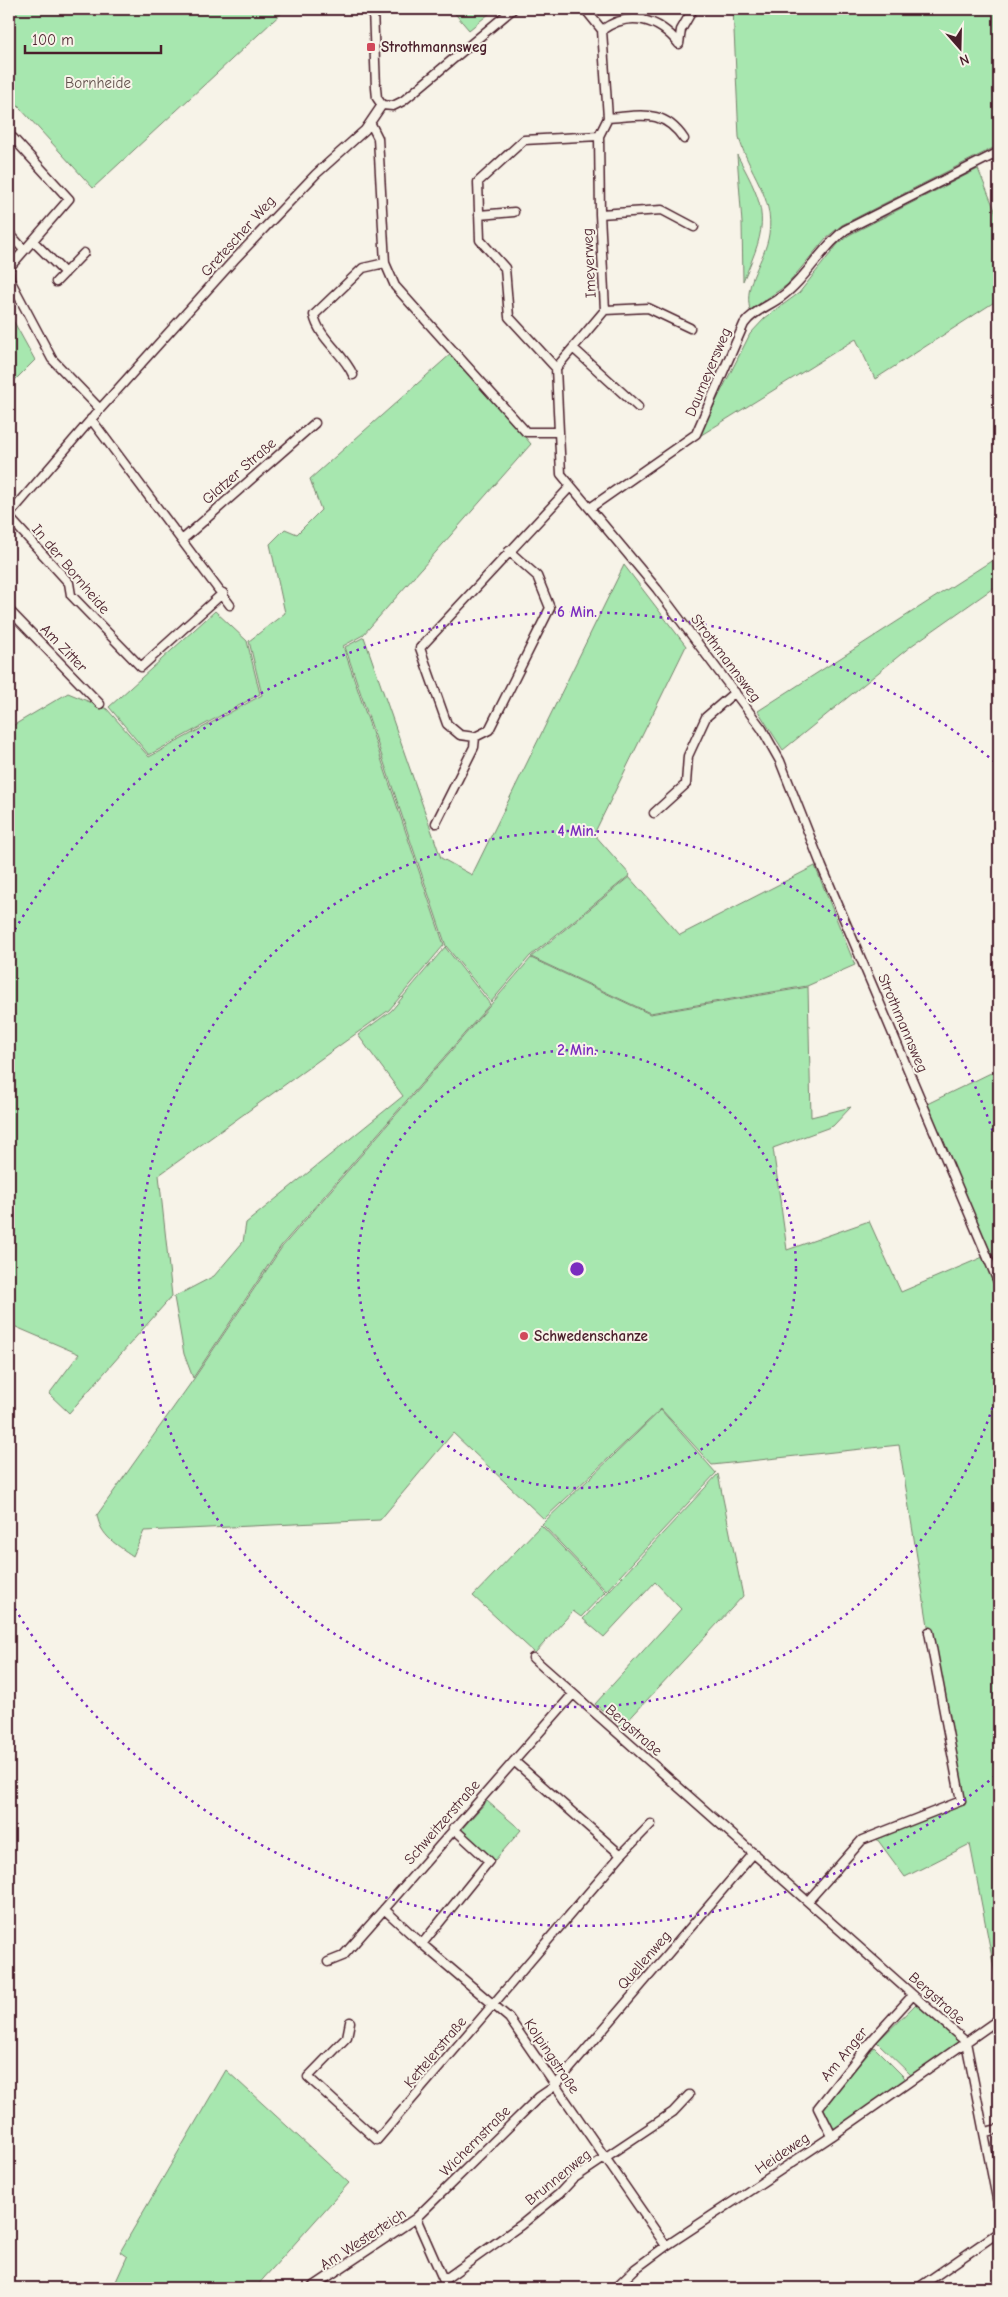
<svg xmlns="http://www.w3.org/2000/svg" width="1008" height="2297" viewBox="0 0 1008 2297" font-family="'Comic Neue',sans-serif">
  <style>
    .green { fill: #a7e7af; stroke: #78836d }
    .lines { fill: none; stroke-linecap: round; stroke-linejoin: round }
    .minor-casing { stroke: #4a1f2b; stroke-width: 11 }
    .minor { stroke: #f7f3e8; stroke-width: 8 }
    .ring { fill: none; stroke: #7b2cbf; stroke-width: 2.5; stroke-dasharray: 2.5 5 }
    .poi-dot { fill: #d1495b; stroke: #f7f3e8; stroke-width: 2 }
    .labels { text-anchor: middle; stroke-width: 4; stroke-linejoin: round; paint-order: stroke }
    .poi-label { font-size: 15px; font-weight: bold; fill: #4a1f2b; stroke: #f7f3e8; text-anchor: start }
    .park-label { font-size: 15px; fill: #61514c; stroke: #f7f3e8 }
    .street-label { font-size: 15px; fill: #4a1f2b; stroke: #f7f3e8 }
    .centre { fill: #7b2cbf; stroke: #f7f3e8; stroke-width: 2.5 }
    .ring-label { font-size: 15px; text-anchor: middle; font-weight: bold; fill: #7b2cbf; stroke: #f7f3e8; stroke-width: 4; stroke-linejoin: round; paint-order: stroke }
  </style>
  <rect width="100%" height="100%" fill="#f7f3e8"/>
  <filter id="ink" filterUnits="userSpaceOnUse"><feTurbulence type="fractalNoise" baseFrequency=".02" numOctaves="2"/><feDisplacementMap in="SourceGraphic" scale="10" xChannelSelector="R" yChannelSelector="G"/><feConvolveMatrix kernelMatrix="1 2 1 2 8 2 1 2 1" color-interpolation-filters="sRGB"/></filter>
  <g filter="url(#ink)">
    <!-- green -->
    <path class="green" d="M9,9h277l-193,179 -84,-92z
      M451,9h44l-26,21z
      M733,9h266v136l-157,80 -16,13 -39,47 -37,25c-7,-29 15,-48 19,-76 6,-37 -22,-64 -30,-97z
      M737,155c31,56 32,68 6,126l-1,-58z
      M978,169l21,51v79l-124,80 -19,-40 -158,98 52,-103 15,-16 34,-25 39,-49 11,-9z
      M9,313l26,47 -26,26z
      M452,353l79,91 -168,191 -20,11 101,299 -55,65 -230,165 13,121 -103,117 -20,-19 30,-40 -70,-30v-596l59,-35 39,16 42,48 113,-62 -13,-54 36,-28 -15,-69 15,-15 12,5 24,-24 -11,-31z
      M999,556v28l-88,62 -128,104 -25,-39z
      M624,565l62,81 -92,188 36,41 -100,81 -39,46 -45,-56 -101,-299 19,-10 77,221 31,17z
      M215,611l32,30 13,53 -111,61 -40,-48z
      M815,866l40,99 -48,21 -157,27 -119,-56 98,-80 51,58z
      M445,947l45,57 -209,242 -88,132 -9,-24 -10,-57 40,-21 29,-34 3,-19 157,-127 -45,-61 33,-24z
      M531,958l119,56 158,-27 3,130 40,-10 -18,19 -60,22 14,102 82,-29 32,71 82,-35 16,39v698l-29,-150 -65,33 -28,-38 84,-38 -32,-169 -30,-187 -187,20 -51,-56 -117,110 -91,-86 -73,87 -236,11 -11,25c-17,-12 -32,-19 -36,-41l96,-135 89,-133z
      M999,1069v203l-72,-168z
      M661,1410l55,63 -110,118 -64,-67z
      M718,1474l25,122 -121,131 -27,-23 86,-95 -26,-27 -51,55 -21,-18z
      M541,1525l64,67 -24,25 -8,-6 -38,42 -62,-57z
      M487,1801l34,29 -26,30 -34,-30z
      M918,2002l42,39 -48,35 -35,-34z
      M874,2047l33,33 -74,51 -13,-22z
      M226,2070l123,113 -94,105h-142l14,-31 -7,-5z"/>
    <g class="lines">
      <defs>
        <path id="minor" d="M373,9l3,79 1,10 5,7
          M602,30c28,-20 57,-11 77,14
          M679,44l2,-14 12,-21
          M382,105l11,1 10,-5 110,-92
          M608,118c33,-2 55,-10 76,21
          M371,124l7,14 7,125 10,23 131,146h33l2,42 96,115 105,140 18,32 42,106 177,417
          M9,142l4,-4 56,61 -60,69
          M600,214l62,-4 32,17
          M479,215l35,-3
          M9,233l15,17
          M33,241l32,32
          M9,272l1,8 42,79 48,50
          M56,282l28,-29
          M605,310l43,-2 42,20
          M573,348l65,59
          M556,368l-47,-51 -4,-49 -25,-28 -2,-58 46,-42 75,-4
          M353,375c-10,-23 -34,-36 -39,-60l49,-47 22,-5
          M91,419l139,186
          M559,432l-3,-64 49,-58 -5,-96 -1,-78 9,-18 -6,-88 -17,-21
          M590,508l106,-74 48,-110c9,-13 25,-18 37,-27 25,-18 39,-48 64,-67l154,-78
          M9,515l91,-106 134,-149 82,-86 49,-44 17,-25
          M9,517l60,66 2,12 70,72 82,-74
          M182,540l133,-117
          M509,551l28,25 13,32 -61,122 -14,7 -15,-2 -13,-11 -27,-76 151,-162
          M9,610l91,94
          M654,813l32,-29 2,-28 18,-39 29,-25
          M436,823l38,-76 1,-10
          M533,1658l433,384 33,167
          M514,1761l107,94
          M808,1901l54,-61 99,-39 -32,-169
          M384,1909l38,35 87,74 157,228
          M422,1944l67,-83 -36,-33
          M328,1962l15,-6 230,-262
          M350,2022l-3,15 -39,40 69,63 244,-285 30,-31
          M985,2132l14,-3
          M832,2136l-14,-28 54,-68 41,-45
          M416,2218l31,70
          M444,2280l77,-55 38,-31 14,-15 100,-67 16,-17
          M311,2288l105,-70 123,-121 16,-11 199,-233
          M615,2288l20,-19 31,-23 166,-110 167,-117
          M918,2288l81,-56"/>
      </defs>
      <!-- minor casing -->
      <use href="#minor" class="minor-casing"/>
      <!-- minor -->
      <use href="#minor" class="minor"/>
    </g>
  </g>
  <!-- distance rings -->
  <g class="ring">
    <circle cx="577" cy="1269" r="219"/>
    <path d="M999 1386A438 438 0 1 1 999 1152"/>
    <path d="M995 1776A657 657 0 0 1 11 1602M11 936A657 657 0 0 1 995 762"/>
  </g>
  <!-- markers -->
  <g class="poi-dot">
    <rect x="366" y="42" width="10" height="10" rx="2.5"/>
    <circle cx="524" cy="1336" r="5"/>
  </g>
  <g class="labels">
    <!-- poi labels -->
    <g class="poi-label">
      <text x="381" y="52">Strothmannsweg</text>
      <text x="534" y="1341">Schwedenschanze</text>
    </g>
    <!-- park labels -->
    <g class="park-label">
      <text x="98" y="88">Bornheide</text>
    </g>
    <!-- street labels -->
    <g class="street-label">
      <text transform="translate(238 236) rotate(-48)" y="5">Gretescher Weg</text>
      <text transform="translate(589 263) rotate(-93)" y="5">Imeyerweg</text>
      <text transform="translate(708 372) rotate(-67)" y="5">Daumeyersweg</text>
      <text transform="translate(239 471) rotate(-41)" y="5">Glatzer Straße</text>
      <text transform="translate(71 569) rotate(50)" y="5">In der Bornheide</text>
      <text transform="translate(64 648) rotate(46)" y="5">Am Zitter</text>
      <text transform="translate(726 658) rotate(53)" y="5">Strothmannsweg</text>
      <text transform="translate(903 1023) rotate(67)" y="5">Strothmannsweg</text>
      <text transform="translate(634 1730) rotate(41)" y="5">Bergstraße</text>
      <text transform="translate(442 1822) rotate(-49)" y="5">Schweitzerstraße</text>
      <text transform="translate(644 1960) rotate(-49)" y="5">Quellenweg</text>
      <text transform="translate(937 1998) rotate(42)" y="5">Bergstraße</text>
      <text transform="translate(435 2052) rotate(-50)" y="5">Kettelerstraße</text>
      <text transform="translate(844 2054) rotate(-51)" y="5">Am Anger</text>
      <text transform="translate(552 2056) rotate(56)" y="5">Kolpingstraße</text>
      <text transform="translate(475 2141) rotate(-45)" y="5">Wichernstraße</text>
      <text transform="translate(782 2153) rotate(-34)" y="5">Heideweg</text>
      <text transform="translate(558 2177) rotate(-39)" y="5">Brunnenweg</text>
      <text transform="translate(363 2239) rotate(-33)" y="5">Am Westerteich</text>
    </g>
  </g>
  <circle cx="577" cy="1269" r="8" class="centre"/>
  <g class="ring-label">
    <text x="577" y="617">6 Min.</text>
    <text x="577" y="836">4 Min.</text>
    <text x="577" y="1055">2 Min.</text>
  </g>
  <!-- margin -->
  <rect width="1008" height="2297" fill="none" stroke="#f7f3e8" stroke-width="30"/>
  <rect x="15" y="15" width="978" height="2267" fill="none" stroke="#4a1f2b" stroke-width="2" filter="url(#ink)"/>
  <!-- north arrow -->
  <g transform="translate(960 48) rotate(160)" stroke="#f7f3e8" stroke-width="4" paint-order="stroke">
  <path d="M0-4L9 19L0 12L-9 19Z" fill="#4a1f2b"/>
  <text y="-8" font-size="14" font-weight="bold" text-anchor="middle" fill="#4a1f2b">N</text>
  </g>
  <!-- scale -->
  <path d="M25 45v8h136v-8" fill="none" stroke="#4a1f2b" stroke-width="2.5"/>
  <text x="32" y="45" font-size="15" fill="#4a1f2b" stroke="#f7f3e8" stroke-width="4" paint-order="stroke">100 m</text>
</svg>
